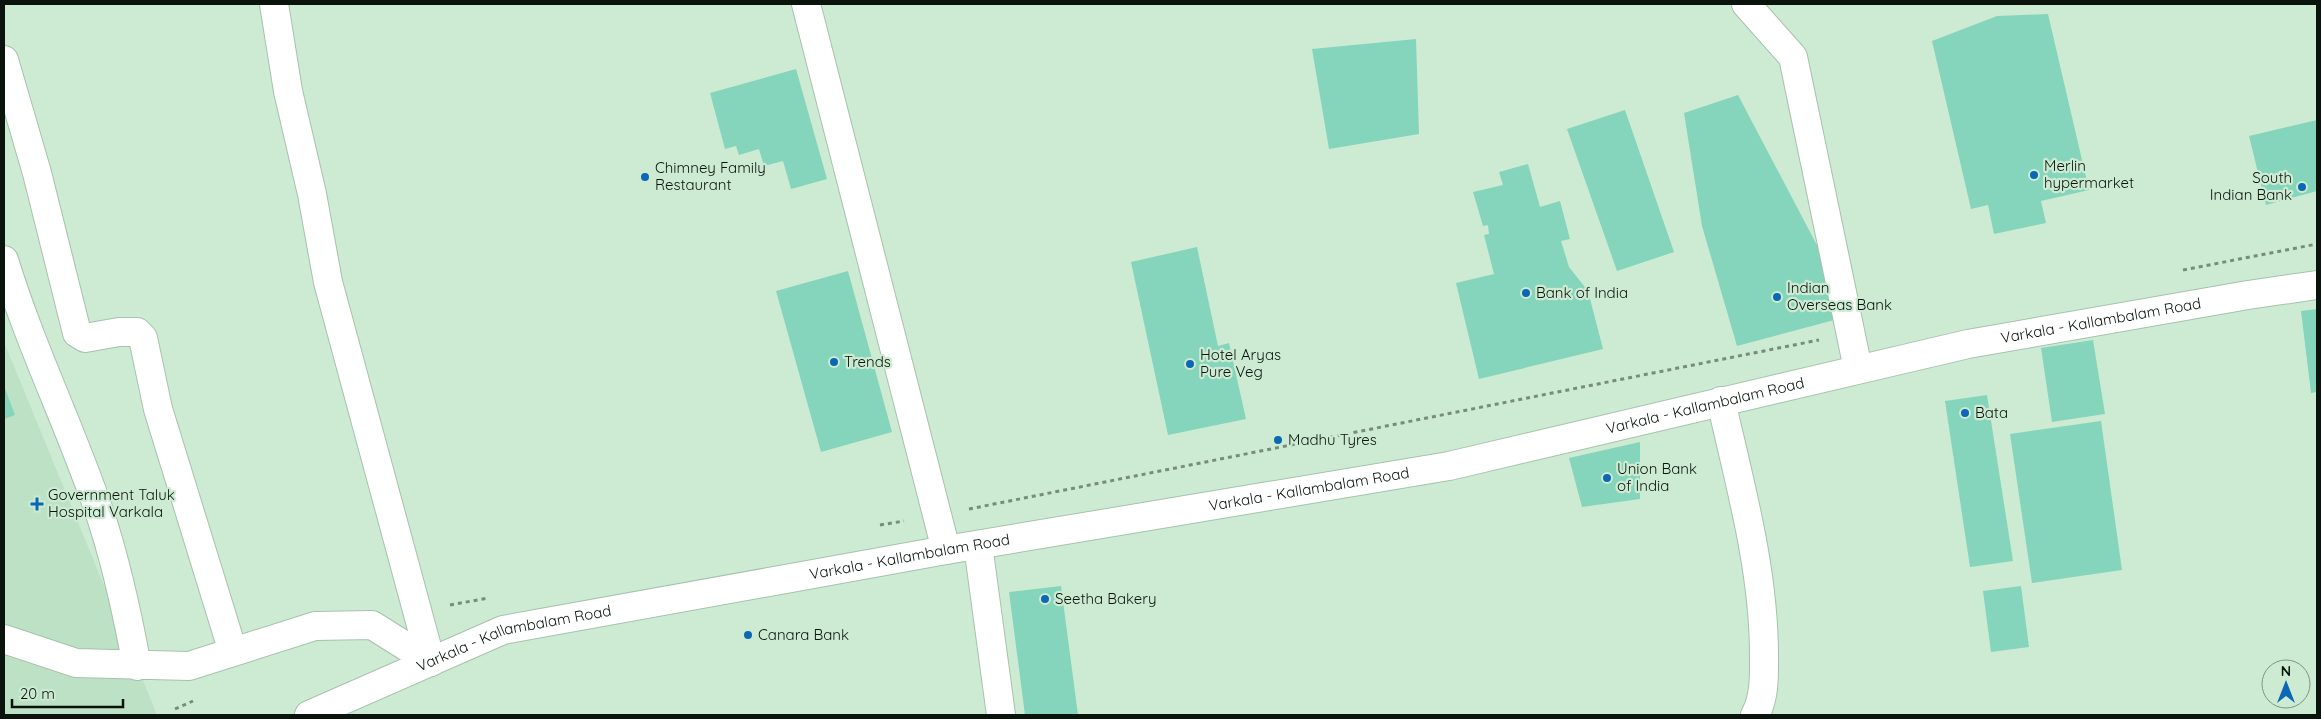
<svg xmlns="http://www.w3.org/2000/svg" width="2321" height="719" viewBox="0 0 2321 719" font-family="Quicksand,sans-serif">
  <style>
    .built { fill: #bde1c4 }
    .building { fill: #84d5bb }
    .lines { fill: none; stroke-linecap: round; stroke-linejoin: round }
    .street-casing { stroke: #a6c2ac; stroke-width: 30 }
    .secondary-casing { stroke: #a6c2ac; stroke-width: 30 }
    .path { stroke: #778c7b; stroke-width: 3; stroke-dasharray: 4 4; stroke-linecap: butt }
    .street { stroke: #fff; stroke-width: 28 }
    .secondary { stroke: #fff; stroke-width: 28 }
    .poi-dot { fill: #0c67b4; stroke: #cdebd3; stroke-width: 2 }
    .labels { text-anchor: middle; stroke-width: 4.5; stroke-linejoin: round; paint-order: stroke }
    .poi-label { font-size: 15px; fill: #0a140d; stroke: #cdebd3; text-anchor: start }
    .street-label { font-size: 15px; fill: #0a140d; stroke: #cdebd3 }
  </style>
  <rect width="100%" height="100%" fill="#cdebd3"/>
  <!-- built -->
  <path class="built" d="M4,342l133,324 20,49h-153z"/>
  <!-- building -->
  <path class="building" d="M2048,14l41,176 -48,11 5,22 -52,11 -6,-29 -17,4 -39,-168 65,-25z
    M1416,39l3,95 -90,15 -17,-100z
    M796,69l31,110 -36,10 -8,-28 -19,5 -5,-17 -20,6 -3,-9 -11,3 -15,-56z
    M1738,95l82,156 18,68 -101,27 -35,-120 -18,-113z
    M1625,110l49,142 -57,19 -50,-142z
    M2317,120v71l-51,14 -17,-69z
    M1528,164l12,43 20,-6 10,38 -9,2 8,26 19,24 15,58 -124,30 -23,-96 38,-9 -10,-39 5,-1 -1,-9 -5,1 -10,-34 30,-7 -4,-13z
    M1197,247l21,99 11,-3 17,76 -78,16 -37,-173z
    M848,271l44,161 -71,20 -45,-161z
    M2317,309v83l-6,1 -10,-82z
    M2093,340l12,74 -53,8 -11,-74z
    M4,386l11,29 -11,4z
    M1987,395l26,166 -43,6 -25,-166z
    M2101,421l21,149 -90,13 -22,-149z
    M1640,442v57l-58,8 -13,-49z
    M1061,586l17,129h-53l-16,-123z
    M2021,586l8,61 -38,5 -8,-61z"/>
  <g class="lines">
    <defs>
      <path id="street" d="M274,4l14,87 24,103 16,88 103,380
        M806,4l140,546
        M1746,4l47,53 65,312
        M4,60l33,113 40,160 8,5 34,-6h18l6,6 15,71 75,243
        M4,260c26,85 65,164 94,248 18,52 29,104 39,158
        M1721,401c19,84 43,168 43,255 0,20 1,41 -9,59
        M978,545l23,170
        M4,639l72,24 113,3 126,-40 57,-1 59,37"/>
      <g id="secondary">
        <path id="s1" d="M309,715l194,-85 443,-80 503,-84 519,-122 280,-49 69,-10"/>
      </g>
    </defs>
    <!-- street casing -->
    <use href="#street" class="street-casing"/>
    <!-- secondary casing -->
    <use href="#secondary" class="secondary-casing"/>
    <!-- path -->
    <path class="path" d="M2183,270l134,-26
      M969,509l850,-169
      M880,525l24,-4
      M450,605l38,-7
      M175,709l18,-8"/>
    <!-- street -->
    <use href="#street" class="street"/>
    <!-- secondary -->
    <use href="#secondary" class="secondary"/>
  </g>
  <!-- markers -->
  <g class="poi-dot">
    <circle cx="2034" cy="175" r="5"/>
    <circle cx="645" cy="177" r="5"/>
    <circle cx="2302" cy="187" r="5"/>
    <circle cx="1526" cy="293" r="5"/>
    <circle cx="1777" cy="297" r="5"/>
    <circle cx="834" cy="362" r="5"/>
    <circle cx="1190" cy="364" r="5"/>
    <circle cx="1965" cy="413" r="5"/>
    <circle cx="1278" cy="440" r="5"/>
    <circle cx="1607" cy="478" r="5"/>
    <path d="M34.5 496.5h5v5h5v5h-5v5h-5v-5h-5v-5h5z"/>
    <circle cx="1045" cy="599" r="5"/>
    <circle cx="748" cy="635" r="5"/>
  </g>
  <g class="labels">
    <!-- poi labels -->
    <g class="poi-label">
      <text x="2044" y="171">Merlin<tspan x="2044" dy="17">hypermarket</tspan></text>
      <text x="655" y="173">Chimney Family<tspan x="655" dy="17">Restaurant</tspan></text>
      <text x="2292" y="183" text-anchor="end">South<tspan x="2292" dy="17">Indian Bank</tspan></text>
      <text x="1787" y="293">Indian<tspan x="1787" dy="17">Overseas Bank</tspan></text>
      <text x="1536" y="298">Bank of India</text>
      <text x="1200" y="360">Hotel Aryas<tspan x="1200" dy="17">Pure Veg</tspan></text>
      <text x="844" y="367">Trends</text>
      <text x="1975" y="418">Bata</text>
      <text x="1288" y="445">Madhu Tyres</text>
      <text x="1617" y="474">Union Bank<tspan x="1617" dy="17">of India</tspan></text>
      <text x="48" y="500">Government Taluk<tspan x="48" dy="17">Hospital Varkala</tspan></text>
      <text x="1055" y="604">Seetha Bakery</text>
      <text x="758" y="640">Canara Bank</text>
    </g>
    <!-- street labels -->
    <g class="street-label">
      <text dy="5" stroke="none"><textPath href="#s1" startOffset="1840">Varkala - Kallambalam Road</textPath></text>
      <text dy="5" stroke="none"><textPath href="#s1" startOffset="1435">Varkala - Kallambalam Road</textPath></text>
      <text dy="5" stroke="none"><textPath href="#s1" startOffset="1030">Varkala - Kallambalam Road</textPath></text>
      <text dy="5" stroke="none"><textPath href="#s1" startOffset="625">Varkala - Kallambalam Road</textPath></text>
      <text dy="5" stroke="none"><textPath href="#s1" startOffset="220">Varkala - Kallambalam Road</textPath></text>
    </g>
  </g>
  <!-- border -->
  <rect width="2321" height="719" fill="none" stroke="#0a140d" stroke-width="10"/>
  <!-- north arrow -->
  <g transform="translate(2286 684)"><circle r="24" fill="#cdebd3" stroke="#7f9584"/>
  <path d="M0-4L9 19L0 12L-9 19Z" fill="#0c67b4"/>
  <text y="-8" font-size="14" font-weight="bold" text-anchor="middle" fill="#0a140d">N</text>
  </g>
  <!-- scale -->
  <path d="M12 699v8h111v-8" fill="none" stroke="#0a140d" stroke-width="2.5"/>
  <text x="20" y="699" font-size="15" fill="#0a140d" stroke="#cdebd3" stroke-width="4" paint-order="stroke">20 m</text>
</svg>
